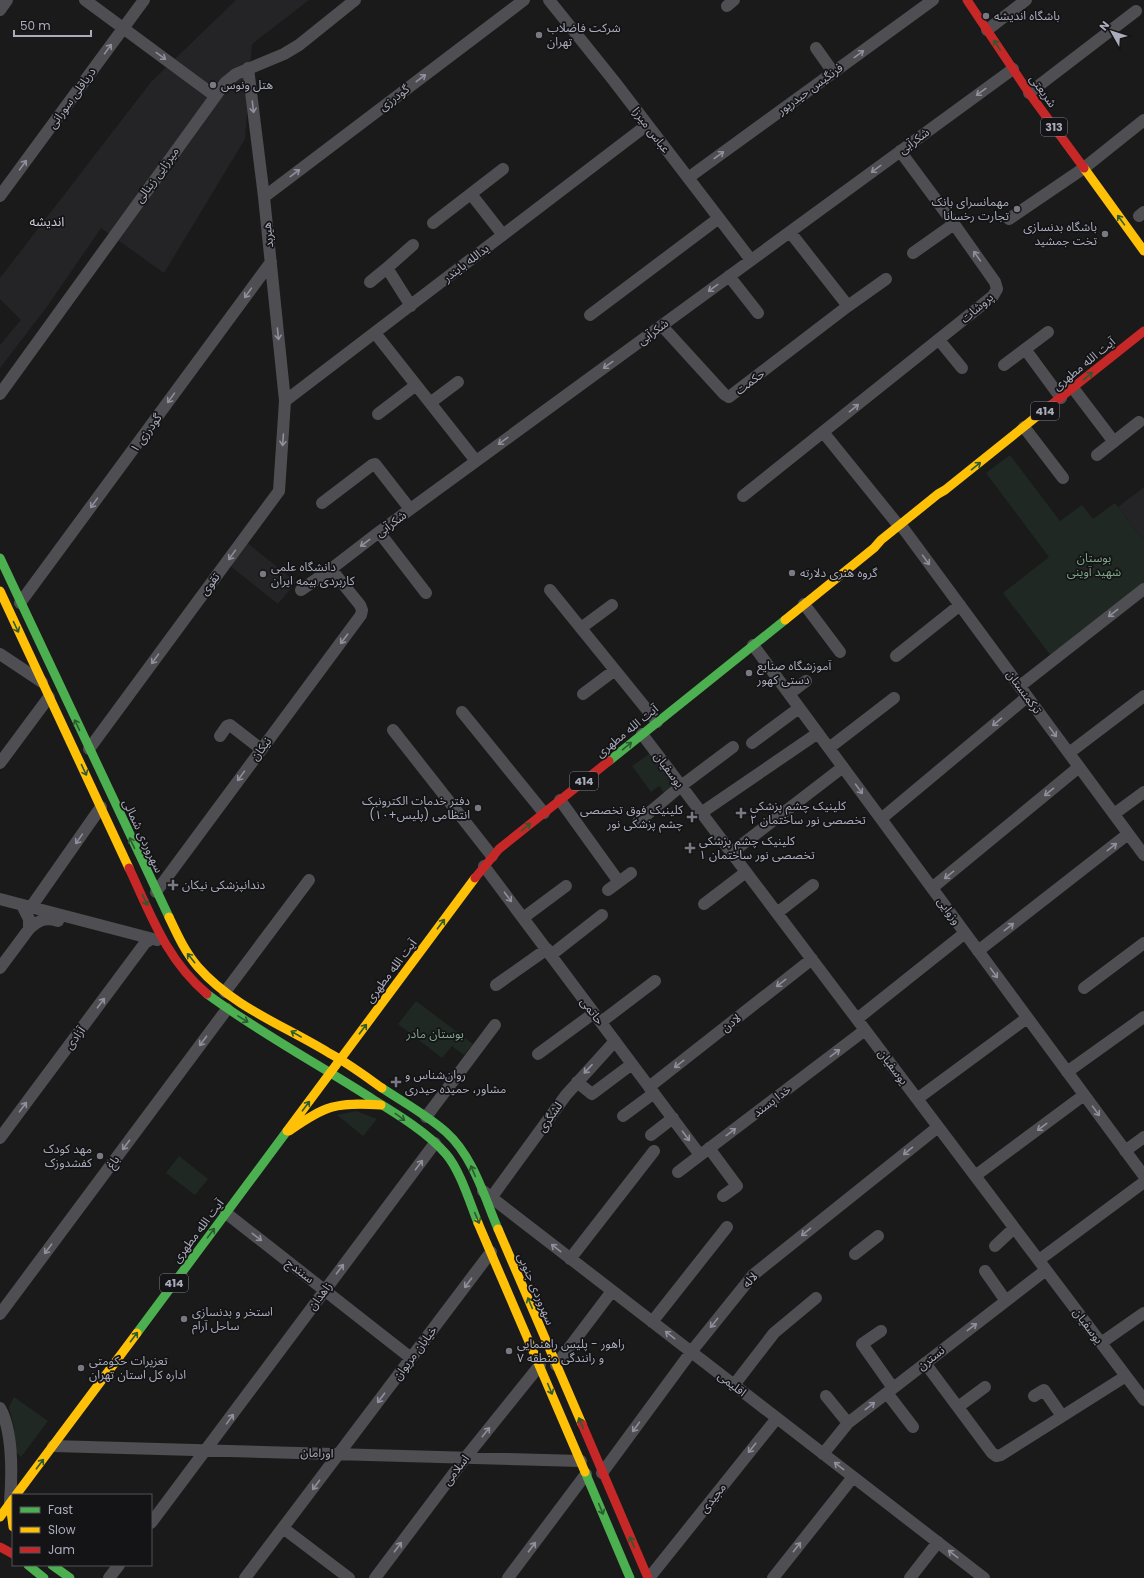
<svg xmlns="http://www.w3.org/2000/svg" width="1144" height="1578" viewBox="0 0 1144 1578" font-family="Poppins,'Noto Sans Arabic',sans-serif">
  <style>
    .built { fill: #242426 }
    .green { fill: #1f2822 }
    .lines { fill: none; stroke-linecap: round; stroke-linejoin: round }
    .street { stroke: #4e4e53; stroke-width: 12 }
    .fast { stroke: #4caf50; stroke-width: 9 }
    .slow { stroke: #ffc107; stroke-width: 9 }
    .jam { stroke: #c62828; stroke-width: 9 }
    .oneway { stroke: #2d5a30 }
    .oneway2 { stroke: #8e909c }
    .poi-dot { fill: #787983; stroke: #141416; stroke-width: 1.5 }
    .labels { text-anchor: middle; stroke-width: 3.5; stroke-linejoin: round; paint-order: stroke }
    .shield { fill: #141416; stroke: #7d7e8a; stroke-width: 1 }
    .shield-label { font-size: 11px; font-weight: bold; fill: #aaacbc }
    .poi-label { font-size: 12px; fill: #aaacbc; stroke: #141416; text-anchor: start }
    .street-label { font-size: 12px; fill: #aaacbc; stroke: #141416 }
    .park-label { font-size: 12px; fill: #80a88b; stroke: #141416 }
    .neighbourhood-label { font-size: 13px; fill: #ccccd7; stroke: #141416 }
  </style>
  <rect width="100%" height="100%" fill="#1a1a1a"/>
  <!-- built -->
  <path class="built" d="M236,0h73l-57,44 -7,95 -81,134 -63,-45 -55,80 -46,60v-23l21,-25 -21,-21v-21l151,-196z
    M1144,487v54l-26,-34z
    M246,542l50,40 -18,22 -49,-39z"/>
  <!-- green -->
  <path class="green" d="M1010,455l50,66 22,-16 11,14 22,-16 29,38v44l-93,71 -48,-63 46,-36 -63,-84z
    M649,754l27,36 -9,7 -8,-11 -8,6 -19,-26z
    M416,1001l57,43 -9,11 -12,-9 -10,12 -44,-34z
    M356,1111l21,8 -14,17 -26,-21z
    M179,1156l29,23 -13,16 -29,-22z
    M14,1397l34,24 -27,36 -5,-5 -2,-25 -5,-20z"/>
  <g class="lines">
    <!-- street -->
    <path class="street" d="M85,0l130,96
      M549,0l65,81 137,179
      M727,6l7,-6
      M0,10l7,-10
      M987,30l39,-30
      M816,48l17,24
      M1029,93l107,-82
      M688,178l245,-178
      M471,194l32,41
      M0,196l144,-196
      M264,197l260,-197
      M1139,216l5,-4
      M1009,219l75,-51 60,-48
      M433,223l70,-54
      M790,232l58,74
      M913,253l41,-29
      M729,276l29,37
      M370,282l17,-14
      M411,306l-24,-38 26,-23
      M590,315l129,-97
      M662,326l62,68 5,3 119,-91 38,-27
      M375,333l101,128
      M939,340l23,28
      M1025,349l36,49
      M1004,365l44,-33
      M1073,388l41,54
      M0,394l225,-311 11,-9 48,-20 15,-9 56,-45
      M285,401l362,-276
      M430,403l28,-21
      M378,414l38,-29
      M1024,427l39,51
      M823,432l76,94
      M1097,455l42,-33
      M743,496l250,-200 4,-7 -2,-7 -41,-58 -54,-73
      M322,503l50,-38 3,-1 35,45
      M903,528l241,327
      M379,532l47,61
      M301,590l30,-21
      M550,590l107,132
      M20,603l251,-341
      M804,604l36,48
      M581,628l31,-23
      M753,645l391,531
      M0,654l42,28
      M896,656l64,-51
      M1020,686l124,-97
      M583,694l32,-24
      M789,694l17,-13
      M462,712l82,101
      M393,730l99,126
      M642,734l502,666
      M220,736l7,-10 3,-1 31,24
      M752,743l47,-35
      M829,748l65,-50
      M89,749l190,-258 6,-90 -21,-204 -16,-129
      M1069,753l75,-57
      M0,763l49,-66
      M560,800l59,82
      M701,813l117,-80
      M1114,814l30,-22
      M881,819l146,-122
      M638,822l43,-36 52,-39
      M731,853l112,-86
      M484,866l216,289
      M932,888l147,-121
      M608,890l23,-17
      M156,892l205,-277 1,-5 -2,-5 -29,-36 48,-37 634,-463
      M0,899l157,41
      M704,904l42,-32
      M31,907l70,-100
      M777,913l36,-28
      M523,918l43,-32
      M29,929c10,-9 16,-12 29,-8
      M978,951l150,-117
      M551,955l51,-40
      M0,968l29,-39v-10l-7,-14
      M496,985l51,-36
      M1084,988l60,-45
      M225,992l84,-112
      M857,1019l108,-86
      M601,1022l54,-41
      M538,1054l56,-41
      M1067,1072l77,-55
      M577,1082l15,12 40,-30
      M649,1087l163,-128
      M917,1099l110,-81
      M623,1116l31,-23
      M426,1117l69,-92
      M651,1135l22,-17
      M0,1138l145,-195 6,-4
      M709,1148l28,38 -14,10
      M1125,1151l19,-14
      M678,1172l187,-142
      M975,1176l109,-81
      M483,1191l501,387
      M491,1198l75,-103 49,-54
      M226,1213l185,145
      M995,1246l19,-18
      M855,1254l23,-18
      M570,1259l84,-108
      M1039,1260l105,-78
      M985,1271l21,30
      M0,1314l227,-305
      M652,1322l75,-95
      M881,1331l-19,13 31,44
      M1101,1343l43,-30
      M925,1363l67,90 4,3 5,-1 125,-79
      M556,1365l56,-74
      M734,1385l40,-52 42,-35
      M887,1393l26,34
      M826,1396l22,27
      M1034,1396l10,-6 18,26
      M958,1407l27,-20
      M0,1408c13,23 12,68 10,94
      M53,1446l528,15
      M823,1454l25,-31 198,-153
      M602,1473l89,-121 62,-77 185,-148
      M151,1523l284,-380
      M283,1528l66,50
      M109,1578l10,-13
      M245,1578l246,-326
      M375,1578l91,-121 74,-92
      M508,1578l78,-104
      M649,1578l128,-160
      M773,1578l80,-101
      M910,1578l28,-36"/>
    <!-- fast -->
    <path class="fast" d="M0,558l169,359
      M609,761l176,-141
      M207,994c53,39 111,70 167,106 23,14 54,33 72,54 14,16 24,49 32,69
      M382,1088c21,14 45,27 64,44 27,24 38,64 52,97
      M137,1333l150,-202
      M585,1472l45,106
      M28,1565l16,13
      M52,1565l18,13"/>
    <!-- slow -->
    <path class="slow" d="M1084,168l60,83
      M0,591l129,277
      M785,620l89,-72 7,-8 57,-46 7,-4 106,-85
      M169,917c8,17 16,35 29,50 35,40 87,59 131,86 19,10 36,23 53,35
      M287,1131l188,-253
      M289,1131c37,-26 47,-29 92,-26
      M478,1223l107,249
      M498,1229l84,195
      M16,1495l121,-162
      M10,1503l3,24
      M0,1517l13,-18"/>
    <!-- jam -->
    <path class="jam" d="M967,0l62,93 55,75
      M1051,405l93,-74
      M129,868c22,47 37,91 78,126
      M475,878l24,-29 110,-88
      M582,1424l66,154
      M0,1547l13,7"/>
  </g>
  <!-- one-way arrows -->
  <defs><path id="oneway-shaft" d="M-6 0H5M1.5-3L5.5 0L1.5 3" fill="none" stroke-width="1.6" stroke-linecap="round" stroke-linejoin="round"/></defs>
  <g class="oneway">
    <use href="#oneway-shaft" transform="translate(997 45) rotate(-123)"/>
    <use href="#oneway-shaft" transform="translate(1121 220) rotate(-126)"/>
    <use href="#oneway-shaft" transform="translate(1088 376) rotate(-39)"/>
    <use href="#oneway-shaft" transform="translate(976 466) rotate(-39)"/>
    <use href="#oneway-shaft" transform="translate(16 627) rotate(65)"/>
    <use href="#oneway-shaft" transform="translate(77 725) rotate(-115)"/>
    <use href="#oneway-shaft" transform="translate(627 746) rotate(-39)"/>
    <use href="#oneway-shaft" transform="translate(84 770) rotate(65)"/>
    <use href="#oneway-shaft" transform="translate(526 827) rotate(-39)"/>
    <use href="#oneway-shaft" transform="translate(132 843) rotate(-115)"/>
    <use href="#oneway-shaft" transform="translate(145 900) rotate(65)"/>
    <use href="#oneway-shaft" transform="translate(441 924) rotate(-53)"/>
    <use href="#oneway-shaft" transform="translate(191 958) rotate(-129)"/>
    <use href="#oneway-shaft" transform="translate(243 1019) rotate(31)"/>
    <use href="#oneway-shaft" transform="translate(363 1029) rotate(-53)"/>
    <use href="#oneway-shaft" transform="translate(296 1034) rotate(-150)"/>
    <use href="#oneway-shaft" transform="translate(306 1106) rotate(-53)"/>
    <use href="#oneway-shaft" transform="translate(400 1117) rotate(36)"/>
    <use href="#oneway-shaft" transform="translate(473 1171) rotate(-113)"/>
    <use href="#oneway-shaft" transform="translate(477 1218) rotate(67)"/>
    <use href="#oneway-shaft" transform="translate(211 1233) rotate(-53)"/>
    <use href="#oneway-shaft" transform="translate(530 1303) rotate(-113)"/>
    <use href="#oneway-shaft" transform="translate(134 1337) rotate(-53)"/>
    <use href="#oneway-shaft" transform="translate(550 1389) rotate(67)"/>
    <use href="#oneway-shaft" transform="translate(581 1423) rotate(-113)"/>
    <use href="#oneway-shaft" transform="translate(40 1464) rotate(-53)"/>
    <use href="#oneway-shaft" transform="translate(601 1509) rotate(67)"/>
    <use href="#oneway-shaft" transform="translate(632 1542) rotate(-113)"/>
  </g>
  <g class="oneway2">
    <use href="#oneway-shaft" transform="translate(108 49) rotate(-54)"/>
    <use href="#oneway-shaft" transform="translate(859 54) rotate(-36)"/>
    <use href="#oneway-shaft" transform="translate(161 56) rotate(36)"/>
    <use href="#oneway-shaft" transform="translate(421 78) rotate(-37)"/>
    <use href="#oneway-shaft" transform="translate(981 92) rotate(144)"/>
    <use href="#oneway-shaft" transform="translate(253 107) rotate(83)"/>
    <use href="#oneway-shaft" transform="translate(719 155) rotate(-36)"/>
    <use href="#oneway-shaft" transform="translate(23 165) rotate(-54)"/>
    <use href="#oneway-shaft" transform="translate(876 169) rotate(144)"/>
    <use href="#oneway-shaft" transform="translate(295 173) rotate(-37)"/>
    <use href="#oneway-shaft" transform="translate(977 256) rotate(-125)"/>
    <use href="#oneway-shaft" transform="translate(713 288) rotate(144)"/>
    <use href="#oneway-shaft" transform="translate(248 293) rotate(126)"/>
    <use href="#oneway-shaft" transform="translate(278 334) rotate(84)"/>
    <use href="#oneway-shaft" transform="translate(608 365) rotate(144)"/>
    <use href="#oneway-shaft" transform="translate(171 398) rotate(126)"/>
    <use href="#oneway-shaft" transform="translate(854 408) rotate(-39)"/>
    <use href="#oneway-shaft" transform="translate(283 440) rotate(94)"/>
    <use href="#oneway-shaft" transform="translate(503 441) rotate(144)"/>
    <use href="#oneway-shaft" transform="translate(94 503) rotate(126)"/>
    <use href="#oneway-shaft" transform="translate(365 543) rotate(143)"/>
    <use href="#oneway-shaft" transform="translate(232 555) rotate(126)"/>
    <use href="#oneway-shaft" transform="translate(926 560) rotate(54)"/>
    <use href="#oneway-shaft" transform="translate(1113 613) rotate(142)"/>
    <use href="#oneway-shaft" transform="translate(344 639) rotate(127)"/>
    <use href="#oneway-shaft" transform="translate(155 659) rotate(126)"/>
    <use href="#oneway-shaft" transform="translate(997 722) rotate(140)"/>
    <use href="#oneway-shaft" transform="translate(1053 732) rotate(54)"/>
    <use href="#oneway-shaft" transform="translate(241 776) rotate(126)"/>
    <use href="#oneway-shaft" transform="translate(859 789) rotate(54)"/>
    <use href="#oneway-shaft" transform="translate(1049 792) rotate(141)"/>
    <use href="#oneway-shaft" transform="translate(79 839) rotate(125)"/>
    <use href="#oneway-shaft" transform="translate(1112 847) rotate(-38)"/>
    <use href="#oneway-shaft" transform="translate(949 875) rotate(141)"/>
    <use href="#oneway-shaft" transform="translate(508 897) rotate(53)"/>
    <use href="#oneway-shaft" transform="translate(1009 927) rotate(-38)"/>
    <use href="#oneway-shaft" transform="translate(994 973) rotate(54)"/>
    <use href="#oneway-shaft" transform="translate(781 983) rotate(142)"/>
    <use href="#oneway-shaft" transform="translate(101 1003) rotate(-53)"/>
    <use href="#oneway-shaft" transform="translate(203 1041) rotate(127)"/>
    <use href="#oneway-shaft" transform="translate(835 1053) rotate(-37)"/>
    <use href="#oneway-shaft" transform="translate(679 1064) rotate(142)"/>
    <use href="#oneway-shaft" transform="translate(588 1069) rotate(133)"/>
    <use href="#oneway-shaft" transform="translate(23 1107) rotate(-53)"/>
    <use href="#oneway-shaft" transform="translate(1096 1111) rotate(54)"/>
    <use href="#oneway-shaft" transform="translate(1042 1127) rotate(143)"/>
    <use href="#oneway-shaft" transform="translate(731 1132) rotate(-37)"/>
    <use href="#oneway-shaft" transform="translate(686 1136) rotate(53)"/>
    <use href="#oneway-shaft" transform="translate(126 1145) rotate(127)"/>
    <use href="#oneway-shaft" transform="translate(908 1151) rotate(141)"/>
    <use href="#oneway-shaft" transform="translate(419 1165) rotate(-53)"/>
    <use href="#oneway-shaft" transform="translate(806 1232) rotate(141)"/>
    <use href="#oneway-shaft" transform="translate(257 1237) rotate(38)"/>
    <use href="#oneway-shaft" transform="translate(556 1248) rotate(-142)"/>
    <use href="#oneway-shaft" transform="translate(48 1249) rotate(127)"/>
    <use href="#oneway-shaft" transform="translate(340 1269) rotate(-53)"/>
    <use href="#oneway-shaft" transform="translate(468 1283) rotate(127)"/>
    <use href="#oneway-shaft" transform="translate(714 1323) rotate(129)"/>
    <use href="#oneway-shaft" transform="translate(972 1327) rotate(-37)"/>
    <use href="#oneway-shaft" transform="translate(670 1335) rotate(-142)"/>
    <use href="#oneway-shaft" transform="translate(381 1398) rotate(127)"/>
    <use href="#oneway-shaft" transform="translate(870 1406) rotate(-38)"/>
    <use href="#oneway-shaft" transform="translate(230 1419) rotate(-54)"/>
    <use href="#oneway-shaft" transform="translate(636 1427) rotate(126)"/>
    <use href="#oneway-shaft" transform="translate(486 1432) rotate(-51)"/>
    <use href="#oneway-shaft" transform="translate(752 1448) rotate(129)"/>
    <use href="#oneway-shaft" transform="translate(839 1466) rotate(-142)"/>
    <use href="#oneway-shaft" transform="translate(316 1485) rotate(127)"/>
    <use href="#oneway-shaft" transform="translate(398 1547) rotate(-53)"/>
    <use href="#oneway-shaft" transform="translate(532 1547) rotate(-53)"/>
    <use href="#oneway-shaft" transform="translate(797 1547) rotate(-52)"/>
    <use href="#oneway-shaft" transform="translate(953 1554) rotate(-142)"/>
  </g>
  <!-- markers -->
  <g class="poi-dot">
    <circle cx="986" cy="16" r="4"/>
    <circle cx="539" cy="35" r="4"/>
    <circle cx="213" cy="85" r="4"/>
    <circle cx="1017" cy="209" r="4"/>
    <circle cx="1105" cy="234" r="4"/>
    <circle cx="792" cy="573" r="4"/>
    <circle cx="263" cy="574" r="4"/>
    <circle cx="749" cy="673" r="4"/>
    <circle cx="478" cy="808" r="4"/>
    <path d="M739 807h4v4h4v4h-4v4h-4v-4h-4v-4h4z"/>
    <path d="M690 811h4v4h4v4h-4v4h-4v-4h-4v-4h4z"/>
    <path d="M688 842h4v4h4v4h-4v4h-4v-4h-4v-4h4z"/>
    <path d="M171 879h4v4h4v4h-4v4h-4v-4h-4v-4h4z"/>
    <path d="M394 1076h4v4h4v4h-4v4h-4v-4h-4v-4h4z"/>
    <circle cx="100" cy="1156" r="4"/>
    <circle cx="184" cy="1319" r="4"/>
    <circle cx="509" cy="1351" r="4"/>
    <circle cx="81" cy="1368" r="4"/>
  </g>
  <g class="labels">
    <!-- shield labels -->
    <g class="shield">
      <rect x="1041" y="118" width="26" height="18" rx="3"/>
      <rect x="1031" y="402" width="28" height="18" rx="3"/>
      <rect x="570" y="772" width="28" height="18" rx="3"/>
      <rect x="160" y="1274" width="28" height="18" rx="3"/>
    </g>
    <g class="shield-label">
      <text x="1054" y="131">313</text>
      <text x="1045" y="415">414</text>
      <text x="584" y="785">414</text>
      <text x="174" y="1287">414</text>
    </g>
    <!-- poi labels -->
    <g class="poi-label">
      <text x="994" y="20">باشگاه اندیشه</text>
      <text x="547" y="32">شرکت فاضلاب<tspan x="547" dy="14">تهران</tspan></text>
      <text x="221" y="89">هتل ونوس</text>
      <text x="1009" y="206" text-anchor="end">مهمانسرای بانک<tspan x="1009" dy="14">تجارت رخسانا</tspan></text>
      <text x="1097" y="231" text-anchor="end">باشگاه بدنسازى<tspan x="1097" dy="14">تخت جمشيد</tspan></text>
      <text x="271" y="571">دانشگاه علمی<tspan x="271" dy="14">کاربردی بیمه ایران</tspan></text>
      <text x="800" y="577">گروه هنری دلارته</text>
      <text x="757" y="670">آموزشگاه صنایع<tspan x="757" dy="14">دستی کهور</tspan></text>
      <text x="470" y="805" text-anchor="end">دفتر خدمات الکترونیک<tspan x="470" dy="14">انتظامی (پلیس+۱۰)</tspan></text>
      <text x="750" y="810">کلینیک چشم پزشکی<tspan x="750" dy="14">تخصصی نور ساختمان ۲</tspan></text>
      <text x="683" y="814" text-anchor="end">کلینیک فوق تخصصی<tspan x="683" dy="14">چشم پزشکی نور</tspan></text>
      <text x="699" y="845">کلینیک چشم پزشکی<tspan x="699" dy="14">تخصصی نور ساختمان ۱</tspan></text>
      <text x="182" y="889">دندانپزشکی نیکان</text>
      <text x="405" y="1079">روان‌شناس و<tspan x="405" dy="14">مشاور، حمیده حیدری</tspan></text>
      <text x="92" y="1153" text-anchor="end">مهد کودک<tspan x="92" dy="14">کفشدوزک</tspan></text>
      <text x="192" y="1316">استخر و بدنسازی<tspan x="192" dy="14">ساحل آرام</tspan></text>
      <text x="517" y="1348">راهور - پلیس راهنمایی<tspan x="517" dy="14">و رانندگی منطقه ۷</tspan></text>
      <text x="89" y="1365">تعزیرات حکومتی<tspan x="89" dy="14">اداره کل استان تهران</tspan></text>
    </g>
    <!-- street labels -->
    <g class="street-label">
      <text transform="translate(810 89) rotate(-36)" y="4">فرنگیس حیدرپور</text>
      <text transform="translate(1043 91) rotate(54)" y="4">شریعتی</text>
      <text transform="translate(72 98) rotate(-54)" y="4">دریاقلی سورانی</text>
      <text transform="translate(394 98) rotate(-37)" y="4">گودرزی</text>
      <text transform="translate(651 130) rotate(53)" y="4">عباس میرزا</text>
      <text transform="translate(914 141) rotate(-36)" y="4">شکرآبی</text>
      <text transform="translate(157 175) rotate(-54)" y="4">میرزایی زینالی</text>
      <text transform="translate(268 235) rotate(-96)" y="4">هیربد</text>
      <text transform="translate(466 263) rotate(-37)" y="4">یدالله بایندر</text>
      <text transform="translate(977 308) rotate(-41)" y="4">پروشات</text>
      <text transform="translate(653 332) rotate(-36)" y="4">شکرآبی</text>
      <text transform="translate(1084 364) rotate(-39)" y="4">آیت الله مطهری</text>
      <text transform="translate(750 382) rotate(-37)" y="4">حکمت</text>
      <text transform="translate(146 433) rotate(-54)" y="4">گودرزی ۱</text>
      <text transform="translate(391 524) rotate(-36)" y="4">شکرآبی</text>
      <text transform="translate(210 584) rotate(-54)" y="4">تقوی</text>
      <text transform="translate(1024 692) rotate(54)" y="4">ترکمنستان</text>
      <text transform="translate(627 731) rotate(-39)" y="4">آیت الله مطهری</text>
      <text transform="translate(261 749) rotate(-53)" y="4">نیکان</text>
      <text transform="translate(669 770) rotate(53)" y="4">یوسفیان</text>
      <text transform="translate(143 836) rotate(65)" y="4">سهروردی شمالی</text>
      <text transform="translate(949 911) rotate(54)" y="4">وزوایی</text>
      <text transform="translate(391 971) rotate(-53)" y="4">آیت الله مطهری</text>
      <text transform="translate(592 1011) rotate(53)" y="4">حاتمی</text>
      <text transform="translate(731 1023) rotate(-38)" y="4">لادن</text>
      <text transform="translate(75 1038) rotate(-53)" y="4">آزادی</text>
      <text transform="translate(893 1067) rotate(53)" y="4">یوسفیان</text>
      <text transform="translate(772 1101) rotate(-37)" y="4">خدا پسند</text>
      <text transform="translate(550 1117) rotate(-55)" y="4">لشگری</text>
      <text transform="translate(113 1162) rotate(-53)" y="4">باغ</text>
      <text transform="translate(198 1231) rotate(-53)" y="4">آیت الله مطهری</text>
      <text transform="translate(300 1271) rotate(38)" y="4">سنندج</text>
      <text transform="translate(750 1280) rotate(-48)" y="4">لاله</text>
      <text transform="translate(536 1289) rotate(67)" y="4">سهروردی جنوبی</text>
      <text transform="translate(320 1296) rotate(-53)" y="4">زاهدان</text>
      <text transform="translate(1088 1326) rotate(53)" y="4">یوسفیان</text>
      <text transform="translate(415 1353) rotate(-53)" y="4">خیابان مریوان</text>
      <text transform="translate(931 1358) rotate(-38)" y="4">نسترن</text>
      <text transform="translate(732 1384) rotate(38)" y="4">اقلیمی</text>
      <text transform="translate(317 1453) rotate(2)" y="4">اورامان</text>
      <text transform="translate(456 1470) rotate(-53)" y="4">اسلامی</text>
      <text transform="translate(713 1498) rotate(-51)" y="4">مجیدی</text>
    </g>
    <!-- park labels -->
    <g class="park-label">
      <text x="1094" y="562">بوستان<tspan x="1094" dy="14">شهید آوینی</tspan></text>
      <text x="435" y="1038">بوستان مادر</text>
    </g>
    <!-- neighbourhood labels -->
    <g class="neighbourhood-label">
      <text x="47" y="226">اندیشه</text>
    </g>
  </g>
  <!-- legend -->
  <rect x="12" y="1494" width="140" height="72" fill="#141416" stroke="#505158"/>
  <rect x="20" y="1507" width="20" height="6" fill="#4caf50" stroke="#505158"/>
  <text x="48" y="1514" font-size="12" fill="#aaacbc">Fast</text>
  <rect x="20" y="1527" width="20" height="6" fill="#ffc107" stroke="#505158"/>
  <text x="48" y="1534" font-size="12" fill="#aaacbc">Slow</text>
  <rect x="20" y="1547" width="20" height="6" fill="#c62828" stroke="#505158"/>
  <text x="48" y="1554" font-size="12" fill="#aaacbc">Jam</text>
  <!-- north arrow -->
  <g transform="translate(1112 32) rotate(309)" stroke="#141416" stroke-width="3" paint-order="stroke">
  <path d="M0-3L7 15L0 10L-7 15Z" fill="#aaacbc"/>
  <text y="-6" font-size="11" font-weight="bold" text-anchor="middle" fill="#aaacbc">N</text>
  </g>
  <!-- scale -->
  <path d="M14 30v6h77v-6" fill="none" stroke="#aaacbc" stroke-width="2"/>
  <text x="20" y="30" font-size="12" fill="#aaacbc" stroke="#141416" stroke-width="3" paint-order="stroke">50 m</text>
</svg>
